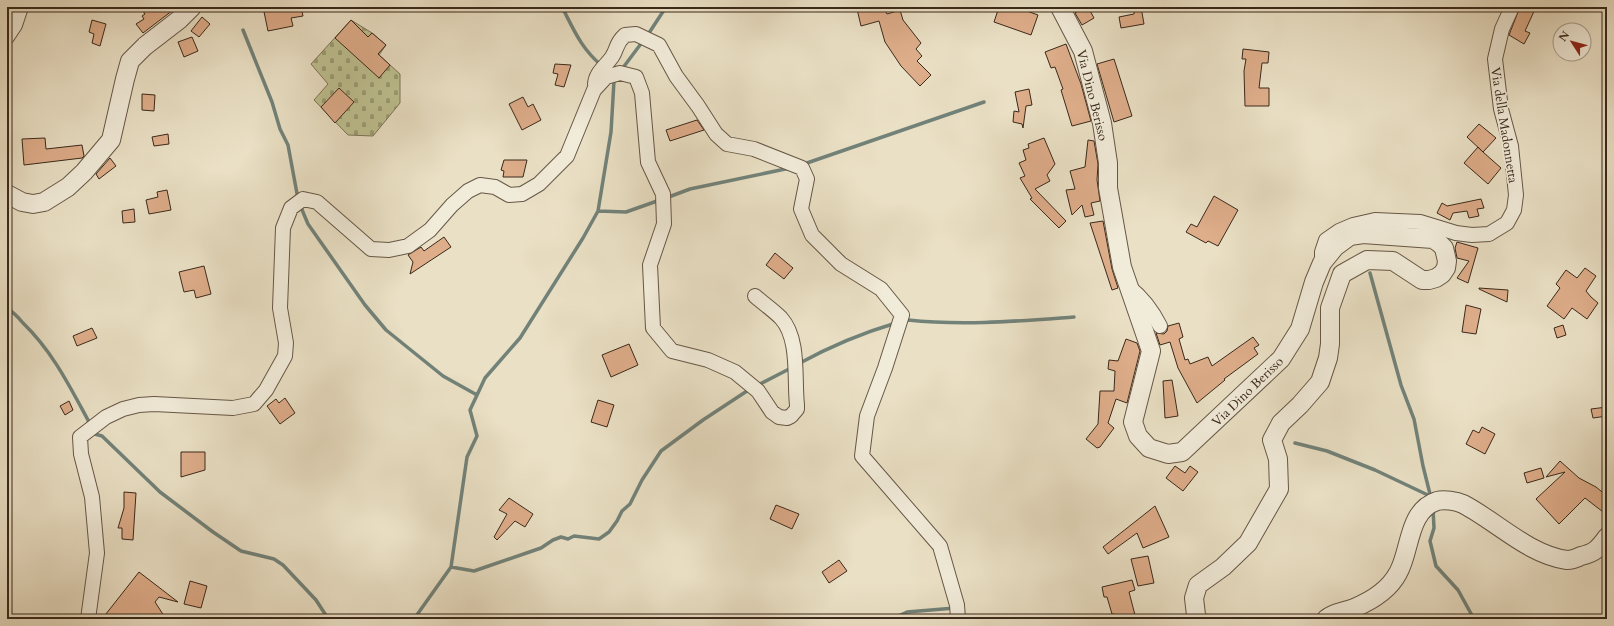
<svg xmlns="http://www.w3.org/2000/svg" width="1614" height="626" viewBox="0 0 1614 626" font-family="Cardo,serif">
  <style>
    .cemetery { fill: url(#cemetery-stones); stroke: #7c7456 }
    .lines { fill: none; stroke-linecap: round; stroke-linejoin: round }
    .stream { stroke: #728279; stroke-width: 3.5 }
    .building { fill: #dead8a; stroke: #3a291b }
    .minor-casing { stroke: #665746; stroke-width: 16 }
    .tertiary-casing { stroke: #665746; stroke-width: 20 }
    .minor { stroke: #f1ebd9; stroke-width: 14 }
    .tertiary { stroke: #f1ebd9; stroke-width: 18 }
    .labels { text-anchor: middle; stroke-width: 3.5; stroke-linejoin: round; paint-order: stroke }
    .street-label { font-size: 13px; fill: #3a291b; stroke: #f1ebd9 }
  </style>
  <defs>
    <pattern id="cemetery-stones" width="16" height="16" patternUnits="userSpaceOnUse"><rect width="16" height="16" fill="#bec090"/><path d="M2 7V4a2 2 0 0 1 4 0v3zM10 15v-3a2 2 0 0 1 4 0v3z" fill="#9b9c75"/></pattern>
  </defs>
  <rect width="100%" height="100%" fill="#eae0c5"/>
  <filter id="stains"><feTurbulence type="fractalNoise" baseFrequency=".005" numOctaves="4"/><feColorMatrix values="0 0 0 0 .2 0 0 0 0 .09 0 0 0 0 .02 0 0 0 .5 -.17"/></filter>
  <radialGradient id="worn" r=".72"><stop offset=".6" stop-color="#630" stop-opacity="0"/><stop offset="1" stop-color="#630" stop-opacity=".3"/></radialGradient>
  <!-- cemetery -->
  <path class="cemetery" d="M351,20l21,13 14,12 -7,10 21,19v29l-27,33 -25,-1 -34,-35 14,-16 -17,-20z"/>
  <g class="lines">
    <!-- stream -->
    <path class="stream" d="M562,7c12,23 19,41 39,58
      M243,30l29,72 8,27 8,16 10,54
      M647,36l19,-29
      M622,69l21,-28
      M804,164l180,-62
      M666,198l24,-9 100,-21
      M300,205l8,19 57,81 21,25 57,46 34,19
      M598,211l28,1 34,-12
      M1370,273l31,112 13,34 9,47 8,32
      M7,308c6,4 11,9 16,15 29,28 46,62 65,97l1,5
      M904,321l4,-1c55,6 111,1 166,-3
      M798,364c31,-17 64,-31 98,-41
      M756,386l37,-19
      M91,433l11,3 58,56 53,40 28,19 33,8 9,6 33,35 11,17 3,2
      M1295,443l32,8 48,19 55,26
      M1433,508l1,20 -4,13 6,25 22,24 16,29
      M451,567l23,4 67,-23 12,-8 8,-3 7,2 6,-3 25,3 10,-7 8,-11 5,-10 8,-7 12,-24 19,-29 42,-31 47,-31
      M414,619l37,-52 16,-110 10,-21 -7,-26 15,-32 35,-40 63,-100 15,-27 13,-79 3,-51 2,-3
      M892,619l15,-7 48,-4"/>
  </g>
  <!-- building -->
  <path class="building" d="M140,7h37l-34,26 -7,-9 8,-5 -2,-3 3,-2z
    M263,7h38l2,9 -12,2 2,8 -25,5z
    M865,7h18l4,7 13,-4 3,10 18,23 -5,6 6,7 -5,5 14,14 -11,11 -19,-20 -16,-24 -6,-21 -18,5 -4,-17z
    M999,7h17l22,8 -7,20 -37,-13z
    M1085,7h3l6,11 -12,7 -7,-12z
    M1135,7h6l3,17 -23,4 -2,-11 15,-3z
    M1520,7h16l-11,24 5,2 -6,11 -15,-9z
    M202,17l8,7 -11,13 -8,-6z
    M92,20l14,4 -6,22 -8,-3 2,-9 -5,-2z
    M351,20l17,17 4,-4 14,12 -8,9 12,11 -11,13 -44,-40z
    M192,37l6,14 -14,6 -6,-15z
    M1066,44l15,40 10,37 -19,5 -11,-36 2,-1 -8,-22 -4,1 -6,-16z
    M1243,49l26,3 -1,11h-6l-3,25h10v18h-24l-1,-35 2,-12h-4z
    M1114,59l18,57 -18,6 -17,-58z
    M555,64l16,1 -7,22 -9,-2 3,-11 -5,-1z
    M339,88l15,14 -19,21 -14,-16z
    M1029,89l3,16 -6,1 -3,22 -1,-4 -9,-2 1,-11 5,1 -4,-20z
    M142,94l13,1 -1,16 -12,-1z
    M523,97l5,10 5,-3 8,16 -19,10 -13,-26z
    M697,120l7,10 -34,11 -4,-11z
    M1479,124l17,14 -13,14 18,16 -13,16 -24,-21 14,-16 5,5 -16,-15z
    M168,134l1,10 -15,2 -2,-9z
    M45,138l1,11 36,-4 2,11 -2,2 -58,7 -2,-26z
    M1044,138l11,26 -8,11 3,6 -15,8 31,32 -7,7 -29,-29 2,-1 -12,-20 5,-2 -6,-13 7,-3 -3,-10 6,-2 -1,-4z
    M1088,140l6,1 4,23 -1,16 3,21 -9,2 3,12 -9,2 -3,-12 -10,10 -6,-25 9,-1 -5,-18 15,-4z
    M110,158l6,8 -17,13 -3,-5z
    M504,160h23l-4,17h-20l1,-6 -3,-1z
    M167,190l4,20 -22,4 -3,-14 12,-3 -1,-5z
    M1214,196l24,14 -20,36 -10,-5 -2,2 -20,-11 5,-8 6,3z
    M1481,199l3,9 -7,1 2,7 -10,2 -2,-7 -14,2 -3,7 -13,-7 5,-10 5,3z
    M134,209l1,13 -12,1 -1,-12z
    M1103,221l9,48 6,19 -6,2 -22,-67z
    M444,237l7,10 -41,27 3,-12 -5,-7 13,-8 3,4z
    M1457,242l21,6 -10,35 -11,-5 12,-17 -12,-3 -2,-10z
    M775,253l18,15 -9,11 -18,-14z
    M204,266l7,28 -15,4 -2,-8 -10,2 -5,-20z
    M1585,268l11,8 -10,15 5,6 7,6 -11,16 -15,-11 -8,11 -17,-13 13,-18 -4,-4 10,-14 11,8z
    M1479,288l29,2 -1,12 -28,-13z
    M1466,305l15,4 -5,25 -14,-2z
    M1179,323l4,14 -4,2 6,21 3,-1 2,5 18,-7 4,9 41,-29 6,8 -5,3 4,6 -34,25 1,1 -28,23 -19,-35 -8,-26 -10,3 -4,-12 8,1 3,-3 1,-5z
    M1563,325l3,10 -9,3 -3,-10z
    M92,328l5,10 -20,8 -4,-10z
    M1126,339l11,4 3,8 -13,52 -11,-4 -8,24 6,5 -14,19 -3,1 -11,-9 12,-15 2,-33h14l1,-20 -7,-2 1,-9 9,1z
    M629,344l9,21 -27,12 -9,-22z
    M1172,380l6,36 -13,2 -2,-37z
    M285,398l10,15 -15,11 -13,-18 9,-7 3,4z
    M598,400l16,5 -7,22 -16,-5z
    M69,401l4,9 -8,5 -5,-9z
    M1607,407v9l-14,2 -2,-9z
    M1482,427l13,7 -10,20 -19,-10 7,-14 6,3z
    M181,452h24v18l-24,7z
    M1560,461l19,17 17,9 11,9v19l-22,-17 -26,26 -23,-25 29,-27 -19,5z
    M1175,466l10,7 5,-7 8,6 -15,19 -17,-13z
    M1541,468l3,10 -17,5 -3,-10z
    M124,492l12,1 -3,47 -11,-1v-11h-4l6,-20z
    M509,498l24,16 -8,13 -10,-6 -18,19 -3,-3 13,-23 -8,-4z
    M776,505l23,9 -7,15 -22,-10z
    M1155,506l14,31 -26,11 -6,-15 -29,21 -5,-7z
    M1148,556l6,27 -16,3 -7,-27z
    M839,560l8,11 -18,12 -7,-11z
    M139,572l39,30 -19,-5 -4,5 11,17h-64z
    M1132,580l3,10 -6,2 6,23 -9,1 -14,-2 -5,-17h-3l-2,-10z
    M190,581l17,5 -6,22 -17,-4z"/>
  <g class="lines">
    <defs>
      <path id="minor" d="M7,37l8,-12 6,-18
        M595,84c1,-12 10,-17 17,-27 6,-9 3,-13 13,-22l11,-1 23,11 17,31 22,30 18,28 11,10 27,5 48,19 5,11 -6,30 11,26 29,29 40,25 21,26 -17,53 -18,48 -5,40 78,90 17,59 1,14
        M1322,263v-11l4,-12 13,-9 14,-6 22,-5 45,2 36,11 16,2 17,-1 18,-11 7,-13 2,-15 -5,-49 -10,-37 -6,-50 7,-30 10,-22
        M1129,287c14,11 23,23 31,39
        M88,619l9,-66 -5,-56 -11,-43 -1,-17 26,-20 17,-8 16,-4 15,-1 79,4 21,-4 12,-14 19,-34 1,-13 -6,-35 3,-80 8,-20 12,-9 14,3 54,47 18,1 19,-4 22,-16 22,-25 16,-14 12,-6 15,2 14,8 13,-1 17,-10 28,-28 27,-66 12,-13 14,-4 16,4 6,16 6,69 15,32 1,30 -14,41 3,63 19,23 36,9 27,12 23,19 14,21 7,5 8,1 4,-2 6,-7v-4c-3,-26 3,-66 -16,-87 -8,-8 -17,-14 -26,-22"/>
      <path id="tertiary" d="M1060,7l23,44 19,72 6,40v25l14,79 29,84 -18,71 5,14 11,12 19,6 14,-2 99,-93 19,-30 14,-47 8,-19 13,-16 15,-11 13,-2 70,5 6,4 5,5 3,13 -1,7 -4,6 -6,4 -7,2h-7l-29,-19 -26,-1 -25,14 -12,34v36l-2,14 -8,24 -20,23 -19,18 -9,17 6,19 1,30 -31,54 -25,24 -25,18 -4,13 2,17 2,4
        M7,194l15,8 11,2 11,-2 24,-15 16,-15 27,-32 14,-61 5,-18 15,-15 35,-27 12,-12
        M1326,619c8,-7 18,-7 28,-11 17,-7 35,-18 44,-35 13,-22 9,-62 39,-72 7,-2 19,0 26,3 33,17 66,51 104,56 4,0 10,-2 14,-4 14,-3 18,-8 26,-19"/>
    </defs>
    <!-- minor casing -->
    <use href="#minor" class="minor-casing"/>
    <!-- tertiary casing -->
    <use href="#tertiary" class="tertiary-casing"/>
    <!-- minor -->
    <use href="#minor" class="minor"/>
    <!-- tertiary -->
    <use href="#tertiary" class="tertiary"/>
  </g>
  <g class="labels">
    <!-- street labels -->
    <g class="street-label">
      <text transform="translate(1093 95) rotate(76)" y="5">Via Dino Berisso</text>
      <text transform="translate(1505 125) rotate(81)" y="5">Via della Madonnetta</text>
      <text transform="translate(1247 391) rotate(-44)" y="5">Via Dino Berisso</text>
    </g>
  </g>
  <!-- margin -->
  <rect width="1614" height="626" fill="none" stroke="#eae0c5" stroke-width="24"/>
  <rect x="8" y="8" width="1598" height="610" fill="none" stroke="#3a291b" stroke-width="2"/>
  <rect x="12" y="12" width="1590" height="602" fill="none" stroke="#3a291b"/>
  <!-- north arrow -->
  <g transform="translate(1572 42) rotate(306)"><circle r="19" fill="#f1ebd9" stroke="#a89d8d"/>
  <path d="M0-3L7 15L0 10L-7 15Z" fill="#8f2418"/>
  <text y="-6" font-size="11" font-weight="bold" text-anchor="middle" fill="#3a291b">N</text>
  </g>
  <rect width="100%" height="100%" filter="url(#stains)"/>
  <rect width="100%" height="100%" fill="url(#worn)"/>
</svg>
